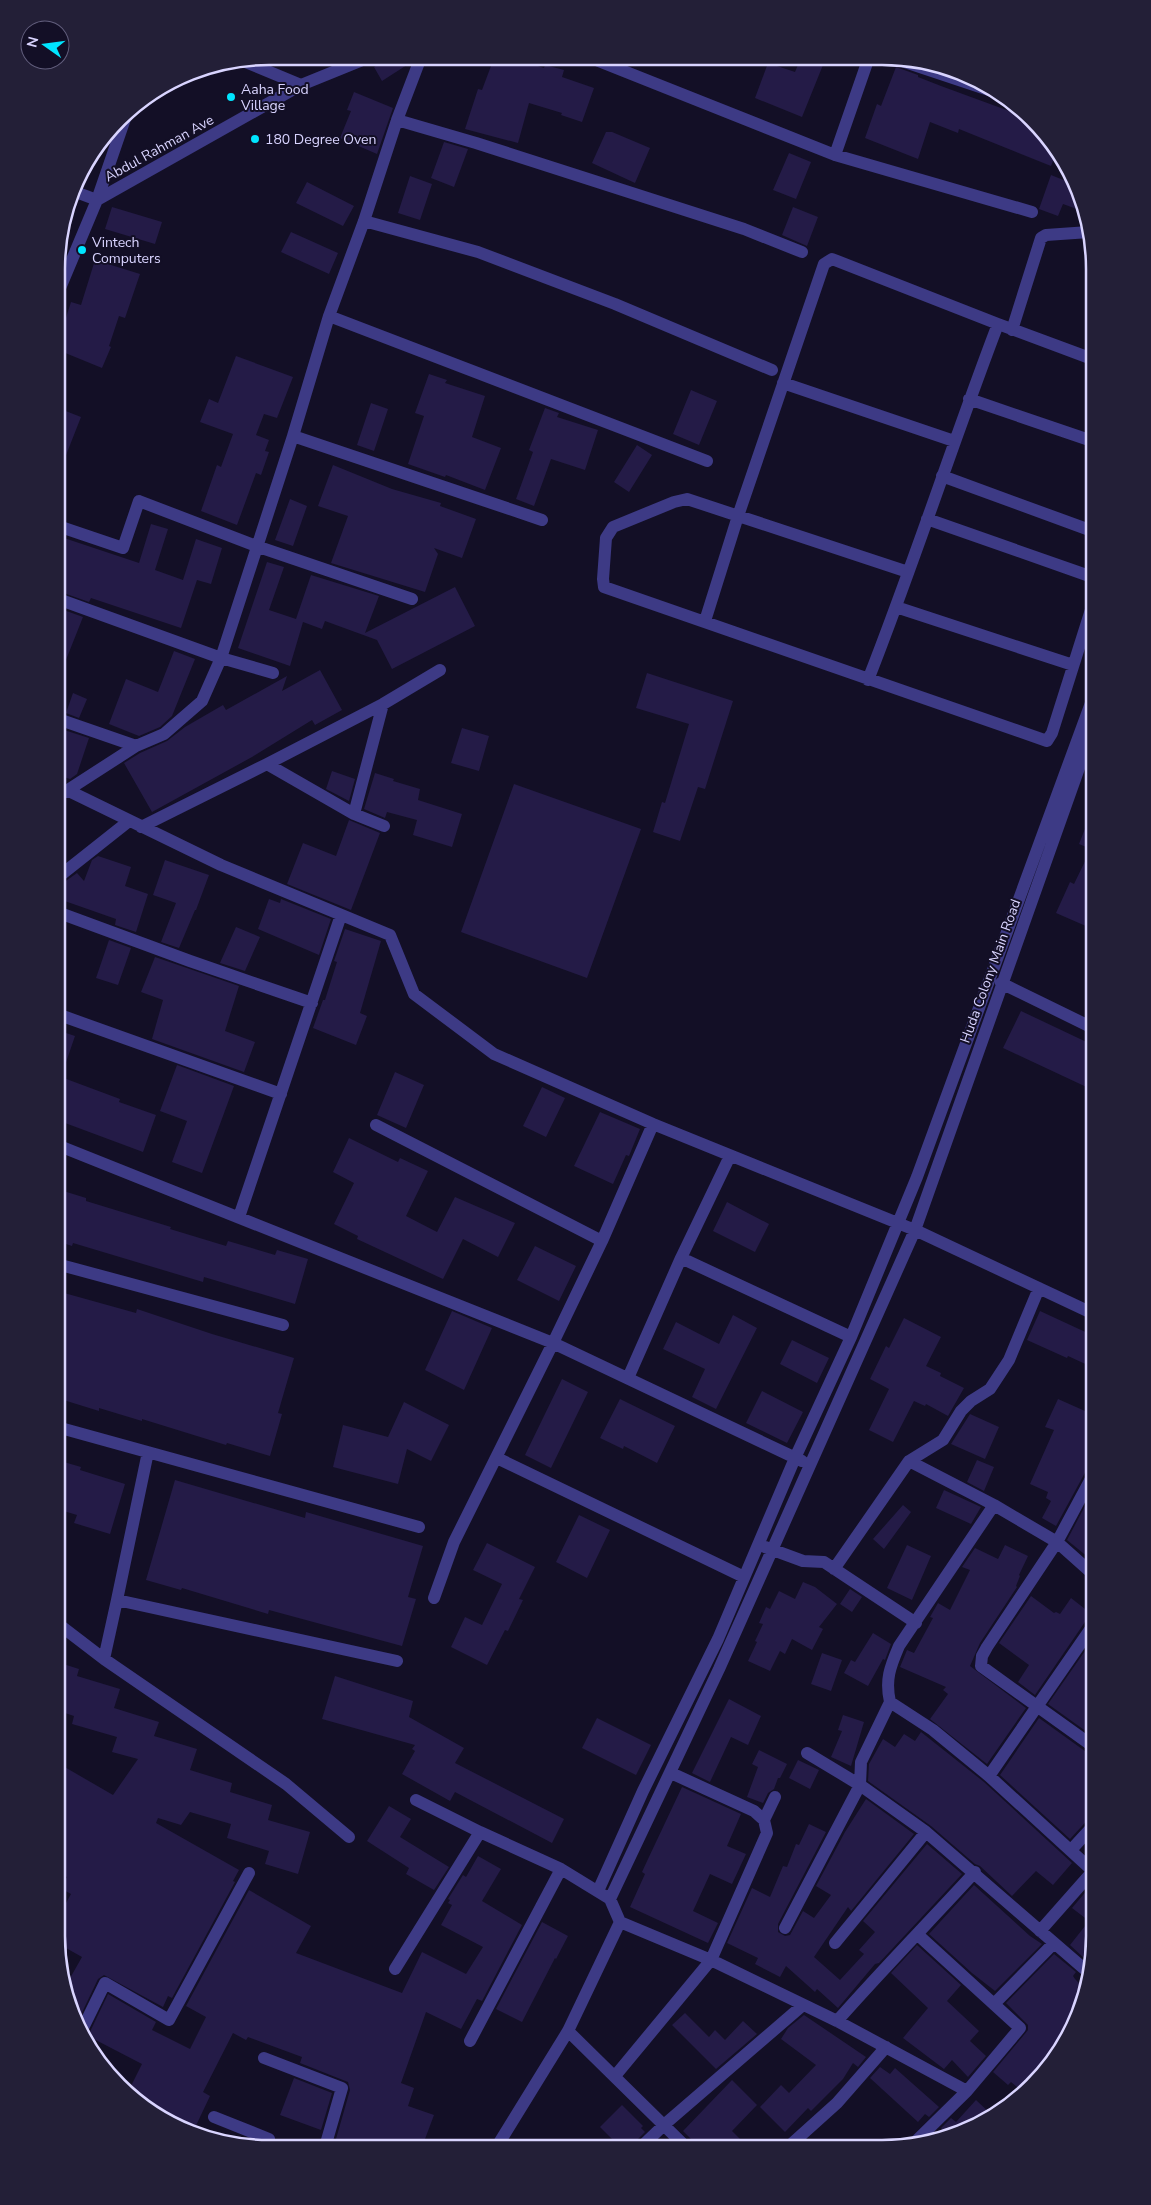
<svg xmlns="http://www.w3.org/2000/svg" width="1151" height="2205" viewBox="0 0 1151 2205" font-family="'Nunito Sans',sans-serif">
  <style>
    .building { fill: #241b47 }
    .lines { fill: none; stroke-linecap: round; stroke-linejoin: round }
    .minor { stroke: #3d3a85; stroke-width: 12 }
    .tertiary { stroke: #3d3a85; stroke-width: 12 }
    .poi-dot { fill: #00e5ff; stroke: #130f26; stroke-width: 2 }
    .labels { text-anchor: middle; stroke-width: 4; stroke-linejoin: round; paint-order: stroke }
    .poi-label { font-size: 14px; fill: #d9d4ff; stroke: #130f26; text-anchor: start }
    .street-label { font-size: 14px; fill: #d9d4ff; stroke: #130f26 }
    .rim { fill: none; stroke: #d9d4ff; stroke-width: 2.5 }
  </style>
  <rect width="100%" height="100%" fill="#130f26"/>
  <!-- building -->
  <path class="building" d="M390,57h22l-2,6 -28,18 -8,-14z
    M494,58h9l15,6 2,-4 24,8 1,-3 19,5 -2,7 32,11 -12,34 -21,-7 1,-2 -33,-10 -11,40 -53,-14 13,-40 4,1z
    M800,60h25l-23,57 -47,-19 13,-35 27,9z
    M896,67l22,8v2l23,9 90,33 27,30 -7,17 -92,-37 -1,4 -28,-11 -12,37 -53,-21 12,-34 4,2z
    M354,92l39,16 -16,46 -37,-16 11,-27 -4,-1z
    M606,132h6l38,16 -15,35 -43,-20z
    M444,142l24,7 -14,38 -23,-9z
    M789,153l22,9 -15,37 -23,-9z
    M1051,175l25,10 8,16 1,11 -22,-8 -5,12 -19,-7z
    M410,176l22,8 -12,36 -22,-7z
    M307,182l47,24 -11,20 -47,-23z
    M112,207l50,15 -7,22 -50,-15z
    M793,207l25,10 -11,29 -25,-11z
    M291,232l47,21 -9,21 -48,-22z
    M95,260l45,14 -15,44 -6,-2 -10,30 2,1 -9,21 -44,-18v-25l5,2 8,-25 10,3z
    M236,356l57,21 -16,41 -13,-4 -8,21 13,5 -4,11 4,1 -8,23 -5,-2 -19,52 -36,-14 16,-46 4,2 12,-33 -33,-12 9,-23 9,4z
    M429,374l18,6 -2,3 40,13 -13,41 29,11 -16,42 -39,-15 -1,2 -37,-13 16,-48 -9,-3z
    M691,390l26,11 -18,44 -26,-11z
    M371,403l17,6 -14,42 -17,-6z
    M58,408l23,9 -22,56h-1z
    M545,408l14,5 -2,4 41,13 -13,40 -34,-11 -17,47 -18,-7 17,-47 -4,-2z
    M637,445l15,10 -23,37 -15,-10z
    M333,465l59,24 49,14 -1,3 36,13 -14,39 -28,-10 4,6 -13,38 -94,-29 17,-47 -30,-10z
    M290,499l17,7 -14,40 -18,-6z
    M151,524l17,5 -13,41 28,10 13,-41 26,9 -11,36 -14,-4 -16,48 -90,-30 -2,4 -31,-11v-55l81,27z
    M267,562l17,5 -15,43 27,9 15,-44 68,21 -14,37 90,-46 20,39 -83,43 -15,-29 -52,-19 -3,8 -19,-7 -13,44 -52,-18z
    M58,608l25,9 -25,63z
    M174,651l21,8 -23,57 -12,11 -21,9 -30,-12 17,-45 32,13z
    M320,670l22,40 -27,15 -3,-5 -60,37 -100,55 -28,-49 16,-10 27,-12 18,-14 38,-22 3,5 61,-34 -5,15z
    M647,673l86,28 -28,88 -7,-2 -18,54 -27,-9 9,-30 3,1 24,-79 -53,-16z
    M73,693l14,6 -8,19 -13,-5z
    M462,728l27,8 -10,35 -28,-8z
    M61,729l28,9 -12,36 -7,5 -13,-4 1,-35z
    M332,771l23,8 -6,22 -23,-12z
    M375,773l19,6 -1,2 27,8 -2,11 44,14 -10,33 -39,-12 4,-15 -30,-8 -2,6 -21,-9z
    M514,784l127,45 -54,149 -126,-46z
    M1094,806h1v124l-39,-17 14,-31 4,2 17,-35 -12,-5z
    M349,820l31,13 -29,77 -64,-26 16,-41 33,13z
    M98,856l33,11 -6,19 23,8 -12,38 -21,-7 1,-6 -57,-20 4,-16 14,-10 7,8 8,-21z
    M165,860l44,15 -13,35h-1l-16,38 -18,-6 15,-39 -23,-8z
    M269,899l11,4 1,-4 50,20 -12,36 -61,-26z
    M236,927l24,10 -15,34 -25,-8z
    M345,929l36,12 -21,72 7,3 -11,29 -43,-17 10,-28h2l12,-38 -3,-1z
    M109,940l22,8 -13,37 -22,-7z
    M155,957l84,29 -14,45 30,11 -11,30 -92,-33 11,-39 -22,-8z
    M1021,1011l74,35v45l-92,-43z
    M57,1030l18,6 -14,41 59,22 -1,3 37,13 -13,37 -86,-32z
    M177,1065l57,21 -32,87 -30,-11 15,-41 -27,-10z
    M395,1072l29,13 -18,43 -29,-13z
    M542,1087l23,11 -19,39 -23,-11z
    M600,1112l40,17 -11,27 -3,-1 -13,29 -39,-18z
    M349,1138l49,24 2,-4 28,13 -22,45 31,16 18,-35 60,26 -17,34 -35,-18 -20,40 -86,-40 1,-3 -24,-12 20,-41 -21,-11z
    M57,1189l29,9v3l85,26 -1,2 56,17 2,-5 47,14 2,-5 31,9 -13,45 -91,-27 -1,5 -130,-39 -1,3 -15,-5z
    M727,1202l42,22 -14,28 -42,-21z
    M535,1246l41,20 -17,35 -42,-21z
    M57,1291l79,22 1,-4 75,25 82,24 -16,55 4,1 -12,42 -43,-13 -1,2 -84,-26v2l-43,-13v3l-42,-13z
    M452,1311l40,17 -28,62 -39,-20z
    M1040,1311l54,25v32l-26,-12 -1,2 -40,-18z
    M733,1315l24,13 -41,81 -24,-12 13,-28 -42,-20 13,-27 43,22z
    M904,1318l37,19 -15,29 15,7 -1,3 24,12 -16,28 -22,-12 -1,2 -11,-5 -21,41 -24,-12 20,-41 -19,-10 16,-33 3,2z
    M792,1340l37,18 -12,25 -37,-19z
    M562,1379l26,13 -37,76 -26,-13z
    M762,1391l41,21 -16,31 -41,-20z
    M620,1399l55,27 -18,37 -33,-17 -1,3 -23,-11z
    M1058,1399l36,16v50l-7,4 -31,57 -14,-8 9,-17 -5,-3 2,-6 -18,-8 24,-54 -9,-3z
    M404,1402l45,23 -18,36 -24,-12 -9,35 -65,-17 10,-42 45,12z
    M970,1414l29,13 -14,32 -34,-15z
    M57,1460l24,7 -1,3 45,14 -15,50 -36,-11 3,-8 -20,-6z
    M977,1460l17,7 -10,24 -17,-9z
    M175,1480l130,38 1,-6 117,34 -15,51 8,2 -14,47 -133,-36 -1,4 -86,-26 -1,2 -35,-10z
    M1094,1489v73l-27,-22z
    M944,1490l37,17 -10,17 -35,-16z
    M903,1505l8,7 -27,37 -11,-10z
    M579,1515l31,15 -23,48 -31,-16z
    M487,1543l48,24 -16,32 4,1 -15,31 -3,-1 -18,35 -36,-18 14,-30 17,8 20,-41 -29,-14z
    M907,1545l24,11 -19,44 -25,-12z
    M1005,1545l23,11 -9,19 1,1 -4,10 1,1 -37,56 -10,23 56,42 -39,56 -57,-45 18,-25 -5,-4 3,-3 -46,-20 7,-17 7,3 19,-35 -3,-1 8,-14 12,7 20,-40 -8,-3 13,-19 23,11z
    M803,1582l12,5 22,17 -18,23 4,2 -11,21 -20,-11 -7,15 -5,-3 -10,20 -22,-10 9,-19 -2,-1 8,-17 -4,-1 7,-16 4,2 9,-18 16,8z
    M850,1589l12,8 -10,15 -12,-8z
    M1031,1596l23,17 2,-1 4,2 11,-16 23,18 -7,3 -52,76 -17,-13 11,-17 -30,-22z
    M873,1633l18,11 -6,16 -2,-1 -15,27 -24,-13 7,-13 4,2z
    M1094,1638v99l-46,-33z
    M822,1653l20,7 -11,31 -20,-7z
    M57,1662l22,7 -2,7 43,13 -6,19 45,14 -5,14 43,13 -7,21 42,13 -2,9 42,13 -4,15 42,12 -12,42 -33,-10 4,-13 -42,-13 4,-14 -41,-12 -9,13 -23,-7 -2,5 83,47 -6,11 2,1 -63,116 -4,-2 -5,11 -59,-32 -6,4 -21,44 -10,-19 -2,-17 17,-30 -25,-14 -1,-7v-15l15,-27 -11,-6 7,-11 -11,-6v-109l57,33 25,-36 -26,-7 5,-15 -45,-13 2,-8 -18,-6z
    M335,1676l78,25 -4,16 55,31 -9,15 109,56 -12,24 -97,-51 -5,9 -48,-27 13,-23 -3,-2 3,-4 -93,-26z
    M729,1699l32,17 -13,29 -17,-8 -21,45 -18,-9z
    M843,1715l21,7 -13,44 -20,-9 11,-26 -4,-1z
    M597,1718l54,27 -15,30 -54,-27z
    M1039,1718l50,36 5,1v58l-24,26 -70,-64z
    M921,1732l63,50 88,81 -19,22 -17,-14 -24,25 -32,-30 -5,-2 -44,-38 -63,-45 1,-17 14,-25 12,8 9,-13 11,7z
    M759,1750l28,14 -7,14h-2l-4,11 -6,4 -5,10 -16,-6 11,-30 -6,-3z
    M798,1760l21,10 -9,19 -21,-11z
    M682,1787l59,27 -14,32 19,8 -14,30 -22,-10 -17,37 25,12 -10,20 -78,-36 15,-33 -3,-2 6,-13z
    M866,1799l48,35 -63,77 -3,-4 -34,50 26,23 24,-26 -5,-4 16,-18 -12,-11 64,-77 35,30 -83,89 -4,1 -37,44 -21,-19 -2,3 -29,-26 -6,11 -25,-13 3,-6 -31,-15 25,-55 18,9 13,-31 4,1 9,-23 3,1 10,-21 17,8 -48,92v8l7,4 5,-1 13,-24 11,7 17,-23 -15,-9 29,-54z
    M389,1806l22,13 -11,18 49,30 -15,23 -28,-16 3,-6 -42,-27z
    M478,1856l23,13 -19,32 40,24 -40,76 -5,-2 -16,30 -35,-17 -25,71 13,5 -6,18 26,9 -12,32h-63l-23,-8 14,-49 -2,-8 -48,-19 2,-6 -54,-20 -2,3 -13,-7 -30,59 7,4 -18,38 -5,-2 -60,-38 15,-30 -54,-28 20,-42 48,28 -4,8 38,19 16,-32 -20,-11 63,-116 62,36 -15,27 106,40 20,-41 44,22 17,-27 -42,-22 11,-20 -4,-2 2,-3 -2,-1 15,-24 3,2z
    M1094,1882v67l-8,11 -16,-15 19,-24 -17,-13z
    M974,1885l56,51 12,8 -47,47 -23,-18 -43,-39z
    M542,1922l26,14 -12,23 -1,-1 -33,64 -26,-13z
    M917,1945l44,40 -14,16 32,30 -9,10 16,15 -18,21 -16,-17 -8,9 -41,-31 25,-30 -37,-35z
    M1054,1954l22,18 -3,4 2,3 10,10 -6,28 -13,23 -21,23 5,3 -27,26 -12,-10 -3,3 -15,-13 35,-42v-5l-22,-22z
    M685,2013l24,24 6,-7 10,10 18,-19 14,13 -41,35 -44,-44z
    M804,2015l62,42 -8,10 -5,-4 -10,16 -32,32 -3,-3 -23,24 -25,-25 21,-22 8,8 27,-28 -35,-26 7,-11z
    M880,2067l10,7 5,-6 44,39 -10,10 -4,-3 -7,8 -48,-44z
    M294,2078l38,15 -11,37 -41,-15z
    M732,2080l25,25 -25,26 17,17h-49l-17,-17z
    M976,2100l17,16 -43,22 -10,1 6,-6 -5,-5 10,-10 5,4z
    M622,2105l21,21 -2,2 4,4 -11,11 -2,5h-11l-21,-21z"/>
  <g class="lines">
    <!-- minor -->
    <path class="minor" d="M421,57l-24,63 -33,101 -35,95 -36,120 249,84
      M591,58l244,97 197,57
      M899,60l99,33
      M243,61l58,24
      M397,120l79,23 268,86 58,23
      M835,155l33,-95
      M73,191l24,9
      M364,221l114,31 137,52 157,66
      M329,316l378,145
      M1012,330l29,-92 5,-3 43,-3
      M783,383l171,58
      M969,399l126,43
      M942,476l153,56
      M927,519l168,59
      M58,526l65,22 16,-47 117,45 156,53
      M908,572l-221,-73 -13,3 -61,25 -7,11 -3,41 1,8 443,154 5,-8 43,-136
      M58,599l163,59 52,15
      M896,607l177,58
      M705,621l33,-105 86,-252 8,-5 166,65 97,36
      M868,680c46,-117 85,-238 130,-356
      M58,719l78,27
      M267,764l116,-60 57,-34
      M69,791l152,74 169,70 24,59 80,60 159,70 262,106 179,84
      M57,797l79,-51 28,-12 38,-33 19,-43 72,-222
      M354,814l29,-110
      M141,827l126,-63 87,50 30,12
      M57,878l72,-57
      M57,912l133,49 122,42
      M1001,983l94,46
      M57,1014l224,80
      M376,1125l226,116
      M57,1145l496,198 49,-102 51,-117
      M239,1217l102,-302
      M681,1258l170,79
      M57,1264l226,61
      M628,1378l53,-120 49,-102
      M57,1427l362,100
      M148,1452l-31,148 280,61
      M497,1458l247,119
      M909,1461l85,44
      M765,1547l38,14 21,1 92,61
      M834,1569l75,-108 34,-21 18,-29 10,-10 19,-12 19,-29 30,-72
      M434,1598l20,-56 99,-199 249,118
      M117,1600l-13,59 182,125 63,53
      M57,1623l47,36
      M890,1702c-5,-22 0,-35 9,-56l95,-141 63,37 37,33
      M1094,1747l-113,-81 1,-10 5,-9 70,-105 37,-69
      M989,1776l105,-152
      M416,1800l64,32 81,37 49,30 10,23 -52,109 -72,117
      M764,1820l11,-23
      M1071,1850l23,-25
      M598,1891l45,-100 75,-152 77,-181 56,-121 66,-160 178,-485
      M610,1899l109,-230 196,-439 180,-507
      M620,1922l91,38 126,61 130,70
      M785,1928l75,-143 -53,-32
      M1040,1931l53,-60
      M835,1943l91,-111
      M395,1969l85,-137
      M1089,1973l-163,-141 -66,-47 1,-23 29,-60 43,28 56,46 105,96
      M994,2004l60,-61
      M837,2021c45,-51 92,-99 138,-149
      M568,2031l119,117
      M81,2032l24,-49 64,37 80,-147
      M470,2041l91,-172
      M264,2058l78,30 -17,59
      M615,2076l96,-116 56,-127 -3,-13 -10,-9 -83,-38
      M214,2117l55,22 -3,8
      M913,2144l54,-53 53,-63 -103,-94
      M640,2148l25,-24 138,-119
      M787,2148l50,-45 49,-56"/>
    <!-- tertiary -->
    <path class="tertiary" d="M97,200l204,-115 69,-28
      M58,293l39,-93 31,-90"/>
  </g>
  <!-- markers -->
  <g class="poi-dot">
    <circle cx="231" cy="97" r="5"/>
    <circle cx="255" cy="139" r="5"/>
    <circle cx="82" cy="250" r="5"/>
  </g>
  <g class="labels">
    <!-- poi labels -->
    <g class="poi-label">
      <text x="241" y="94">Aaha Food<tspan x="241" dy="16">Village</tspan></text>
      <text x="265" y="144">180 Degree Oven</text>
      <text x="92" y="247">Vintech<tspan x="92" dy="16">Computers</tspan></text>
    </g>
    <!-- street labels -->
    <g class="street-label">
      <text transform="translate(159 148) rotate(-29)" y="5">Abdul Rahman Ave</text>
      <text transform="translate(990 971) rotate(-70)" y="5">Huda Colony Main Road</text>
    </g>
  </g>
  <!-- crop -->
  <path d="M0 0H1151V2205H0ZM269 65H882A204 204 0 0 1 1086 269V1936A204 204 0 0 1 882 2140H269A204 204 0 0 1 65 1936V269A204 204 0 0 1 269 65Z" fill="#231f37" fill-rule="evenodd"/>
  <path class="rim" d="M269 65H882A204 204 0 0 1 1086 269V1936A204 204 0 0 1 882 2140H269A204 204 0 0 1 65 1936V269A204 204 0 0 1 269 65Z"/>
  <!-- north arrow -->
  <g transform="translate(45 45) rotate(284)"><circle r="24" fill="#130f26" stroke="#625e7d"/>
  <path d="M0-4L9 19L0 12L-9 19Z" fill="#00e5ff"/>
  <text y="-8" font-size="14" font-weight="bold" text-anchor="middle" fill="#d9d4ff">N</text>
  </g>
</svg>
